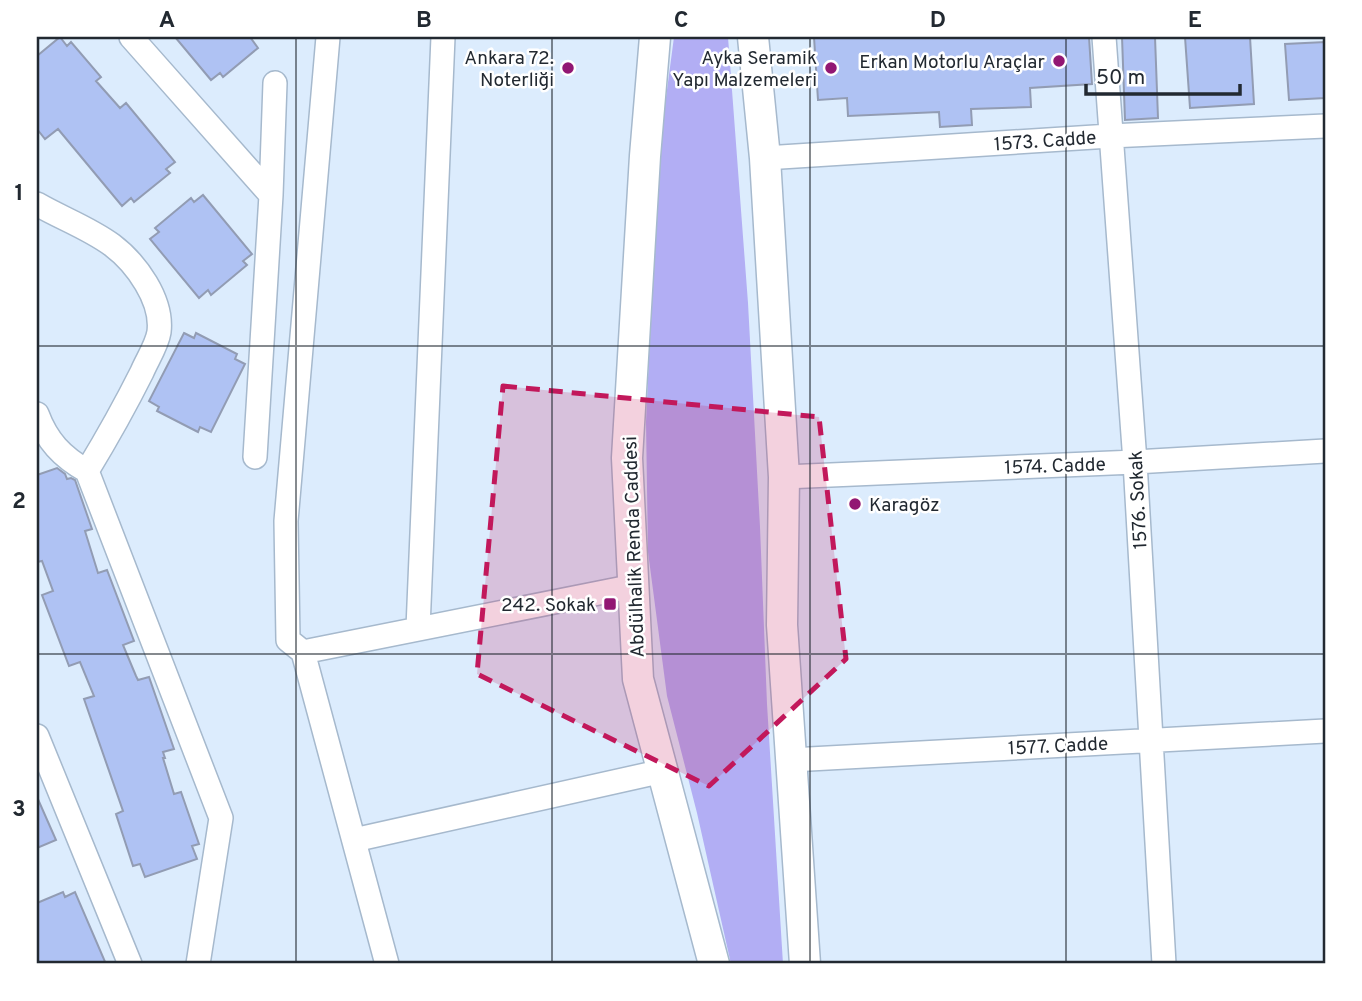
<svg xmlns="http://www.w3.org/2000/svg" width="1362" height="1001" viewBox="0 0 1362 1001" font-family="Overpass,sans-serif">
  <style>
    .green { fill: #b2aef4 }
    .building { fill: #afc2f3; stroke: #929cb3; stroke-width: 2 }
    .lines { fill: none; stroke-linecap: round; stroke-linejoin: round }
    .minor-casing { stroke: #a6b9cd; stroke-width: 26 }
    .major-casing { stroke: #a6b9cd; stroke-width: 33 }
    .minor { stroke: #fff; stroke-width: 23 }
    .major { stroke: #fff; stroke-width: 30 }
    .marked { fill: #c2185b; fill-opacity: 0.2; stroke: #c2185b; stroke-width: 5; stroke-dasharray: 14 9; stroke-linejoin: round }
    .grid { fill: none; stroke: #222931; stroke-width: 2; stroke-opacity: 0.55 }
    .poi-dot { fill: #921773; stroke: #fff; stroke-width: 2.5 }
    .labels { text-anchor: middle; stroke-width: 5; stroke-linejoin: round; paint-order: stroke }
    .poi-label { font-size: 19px; fill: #222931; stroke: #fff; text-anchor: end }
    .street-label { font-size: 19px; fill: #222931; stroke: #fff }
    .neatline { fill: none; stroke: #222931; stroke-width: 2.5 }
    .grid-label { font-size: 23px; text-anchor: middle; font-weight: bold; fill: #222931 }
  </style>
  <rect width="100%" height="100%" fill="#dcecfd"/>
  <!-- green -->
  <path class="green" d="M674,37h54l20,266 12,224 7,177 16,260h-52l-34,-151 -30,-117 -19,-144 -2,-130 12,-264z"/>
  <!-- building -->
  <path class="building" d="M60,37l7,9 4,-4 30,35 -5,4 24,27 6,-5 49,59 -9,7 4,4 -36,29 -3,-4 -9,8 -64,-77 -13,10 -8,-10v-73z
    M175,37h75l8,11 -35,29 -3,-4 -9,7z
    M814,37h275l3,47 -62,4 1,19 -60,2 1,16 -32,2 -1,-15 -91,4 -1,-18 -29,2z
    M1122,37h33l3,81 -33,2z
    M1185,37h65l4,67 -64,4z
    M1325,42v56l-36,2 -4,-56z
    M203,195l49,59 -9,7 4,4 -36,30 -3,-5 -9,8 -49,-59 9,-7 -4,-4 36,-30 3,4z
    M184,333l10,5 2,-5 41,21 -2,5 10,5 -34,68 -11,-5 -2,5 -41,-21 2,-4 -10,-6z
    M57,468l8,6 2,5 4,-1 4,2 17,49 -7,2 13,42 9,-3 27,71 -11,4 13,31 2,4 11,-3 25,72 -11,3 2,6h-2l11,36 7,-2 18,52 -7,2 5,13 -52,18 -5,-13 -7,2 -17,-52 7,-3 -39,-112 10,-3 -14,-34 -11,4 -27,-71 11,-4 -11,-30 -5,1v-87z
    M37,797l19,43 -19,8z
    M63,892l2,5 10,-5 31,72h-69v-61z"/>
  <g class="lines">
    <defs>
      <path id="minor" d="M131,37l140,158 4,-112
        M328,37l-42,484 2,119 15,12 84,312
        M1104,37l31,425 29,502
        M765,158l345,-22 215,-10
        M37,204c24,14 52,24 75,41 24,18 51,55 47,87 -2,13 -12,28 -17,40 -17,34 -35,66 -55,99
        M37,414c10,27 25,43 50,57l134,347 -23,146
        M255,457l16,-262
        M784,477l351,-15 190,-11
        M418,628l25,-591
        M303,652l331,-66
        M37,736l93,228
        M791,760l534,-29
        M354,840l309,-69"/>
      <path id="major" d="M655,37l-10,119 -18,302 11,221 76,285
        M753,37l12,121 19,319 -2,148 23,339"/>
    </defs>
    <!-- minor casing -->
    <use href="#minor" class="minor-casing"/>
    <!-- major casing -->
    <use href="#major" class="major-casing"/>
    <!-- minor -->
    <use href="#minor" class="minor"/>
    <!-- major -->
    <use href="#major" class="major"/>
  </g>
  <!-- marked area -->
  <path class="marked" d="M503,386l316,31 27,242 -137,127 -232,-112z"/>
  <!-- grid -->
  <path class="grid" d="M296,37v927M552,37v927M810,37v927M1066,37v927M37,346h1288M37,654h1288"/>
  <!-- markers -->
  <g class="poi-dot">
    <circle cx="1059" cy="61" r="7"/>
    <circle cx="568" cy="68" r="7"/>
    <circle cx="831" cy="68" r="7"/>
    <circle cx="855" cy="504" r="7"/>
    <rect x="603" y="597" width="14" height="14" rx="3.5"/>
  </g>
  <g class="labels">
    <!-- poi labels -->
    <g class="poi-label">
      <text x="554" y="64">Ankara 72.<tspan x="554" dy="22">Noterliği</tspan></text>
      <text x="817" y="64">Ayka Seramik<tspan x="817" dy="22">Yapı Malzemeleri</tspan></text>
      <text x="1045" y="68">Erkan Motorlu Araçlar</text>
      <text x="869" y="511" text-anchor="start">Karagöz</text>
      <text x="596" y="611">242. Sokak</text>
    </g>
    <!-- street labels -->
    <g class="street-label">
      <text transform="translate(1045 140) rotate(-4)" y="7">1573. Cadde</text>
      <text transform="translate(1055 465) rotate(-2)" y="7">1574. Cadde</text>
      <text transform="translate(1137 500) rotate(-93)" y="7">1576. Sokak</text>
      <text transform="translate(633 547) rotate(-92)" y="7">Abdülhalik Renda Caddesi</text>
      <text transform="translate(1058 745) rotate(-3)" y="7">1577. Cadde</text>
    </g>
  </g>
  <!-- border -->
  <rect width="1362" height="1001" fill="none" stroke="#ffffff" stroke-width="77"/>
  <!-- scale -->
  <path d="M1086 84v10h154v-10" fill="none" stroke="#222931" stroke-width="3.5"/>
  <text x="1096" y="84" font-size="21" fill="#222931" stroke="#ffffff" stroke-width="5" paint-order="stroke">50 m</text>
  <rect x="38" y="38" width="1286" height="924" class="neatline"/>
  <g class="grid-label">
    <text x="167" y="27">A</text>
    <text x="424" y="27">B</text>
    <text x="681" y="27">C</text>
    <text x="938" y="27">D</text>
    <text x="1195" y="27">E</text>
    <text x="19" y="200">1</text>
    <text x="19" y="508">2</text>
    <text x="19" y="816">3</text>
  </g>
</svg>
